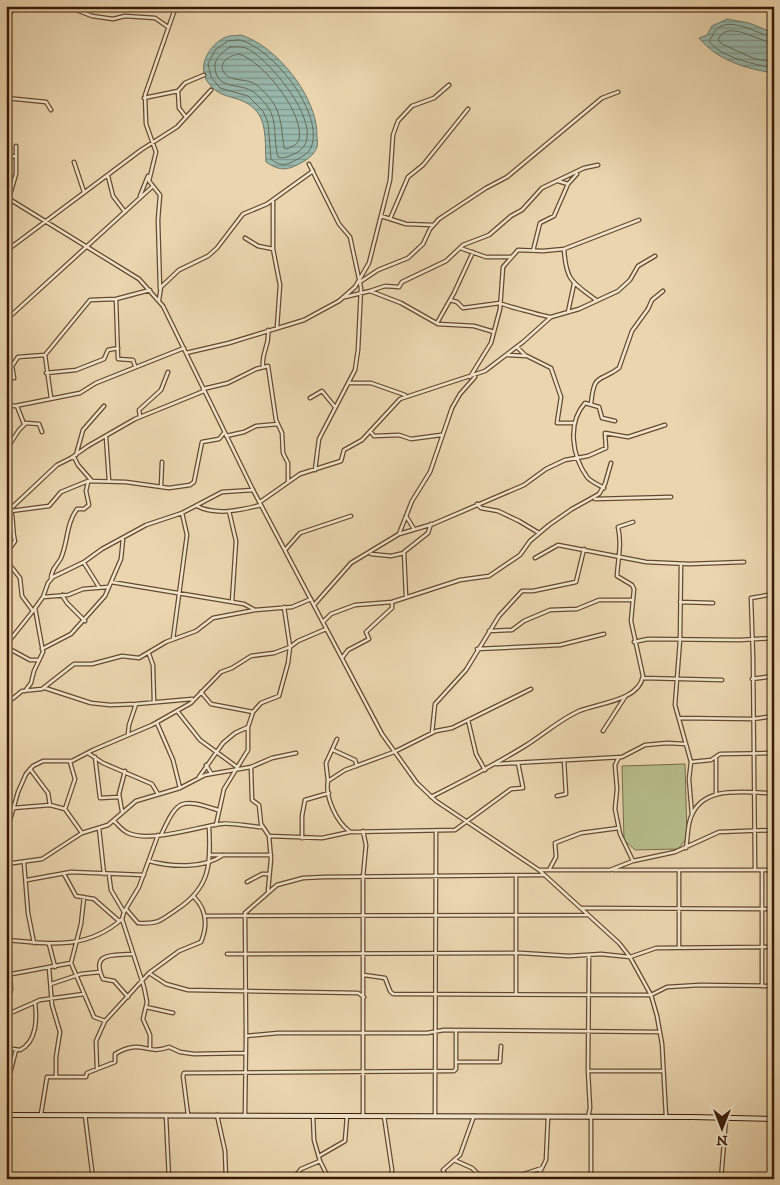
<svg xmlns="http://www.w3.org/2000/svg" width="780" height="1185" viewBox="0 0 780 1185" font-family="'IM FELL DW Pica',serif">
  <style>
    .garden { fill: #b6bd8b; stroke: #776c48 }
    .water { fill: url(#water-rules); stroke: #72796a }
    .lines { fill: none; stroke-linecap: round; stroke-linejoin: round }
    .shore { stroke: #686a59; stroke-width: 1 }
    .street-casing { stroke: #644a30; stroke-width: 5 }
    .secondary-casing { stroke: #381b06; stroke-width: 6 }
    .street { stroke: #f1e4ca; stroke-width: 2.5 }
    .secondary { stroke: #f1e4ca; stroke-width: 4 }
  </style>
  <defs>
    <pattern id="water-rules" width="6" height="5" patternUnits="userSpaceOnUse" patternTransform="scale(1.25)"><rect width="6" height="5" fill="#98b8ac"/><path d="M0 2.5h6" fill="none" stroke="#7d958a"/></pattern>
  </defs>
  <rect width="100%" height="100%" fill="#ead5ae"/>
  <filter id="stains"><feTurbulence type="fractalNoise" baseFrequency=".004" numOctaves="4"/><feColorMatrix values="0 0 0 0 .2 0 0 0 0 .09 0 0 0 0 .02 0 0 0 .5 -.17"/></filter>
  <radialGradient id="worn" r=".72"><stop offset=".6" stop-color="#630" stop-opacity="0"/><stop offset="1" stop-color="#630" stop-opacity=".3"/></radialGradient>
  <!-- garden -->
  <path class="garden" d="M685,764l2,74 -9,11 -43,1 -11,-10 -2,-74z"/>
  <!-- water -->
  <path class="water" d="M727,19l22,4 25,10v40c-28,-4 -57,-13 -75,-35l8,-3 5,-9z
    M241,35c36,11 77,63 76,101 0,3 1,9 0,11 -3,9 -12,14 -20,18 -12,6 -19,5 -31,-3 -1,-14 1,-37 -8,-49 -16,-21 -37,-10 -51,-32 -10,-16 3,-37 19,-44 4,-2 10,-1 15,-2z"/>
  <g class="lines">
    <!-- shore -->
    <path class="shore" d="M774,37c-17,-2 -44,-23 -59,-6 -2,3 -4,8 -6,10 11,16 47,24 65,27
      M240,40c32,8 82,70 72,105 -2,9 -13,13 -20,17 -8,4 -14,3 -21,-3l-3,-36 -5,-12 -15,-15 -28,-8 -9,-11 -3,-13 7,-14 13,-9z
      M774,43c-16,-1 -47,-25 -56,-3l4,4 33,15 19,3
      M230,47c6,0 11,-1 16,1 23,10 87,86 50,105 -7,3 -11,6 -18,4 -5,-16 0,-35 -10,-50 -4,-5 -11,-13 -16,-16 -13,-8 -35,-1 -37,-23 -1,-10 8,-16 15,-21z
      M239,54c24,7 66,60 60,86 -2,5 -8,7 -12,9l-3,-1c-3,-21 -2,-38 -18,-54 -4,-4 -9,-10 -15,-12 -9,-3 -23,-1 -28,-11 -4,-10 8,-16 16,-17z"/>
    <defs>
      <path id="street" d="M66,6l26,10 21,3 12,-3 30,2 13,9
        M171,6l4,5
        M6,20l9,-14
        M178,91l1,17 7,9
        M6,98l40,4 5,8
        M144,98l34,-7 7,-8 19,-8
        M6,157l10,-1
        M74,162l10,30
        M309,164l30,60 11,13 11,51 -3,62 -3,20 -36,69 -4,31
        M108,176l5,20 12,16
        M558,181l10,3
        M140,196l8,-20
        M6,197l133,82 24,27 90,184 129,244 35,49 19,18 103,69 80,73 11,14 21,38 6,21 5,28 4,72
        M9,198l7,-24v-28
        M273,201v48l7,36 -3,42
        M381,216l25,8 27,1
        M390,219l18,-42 15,-12 45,-56
        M245,238l13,8 15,3
        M460,248l26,9h25
        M564,249c2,32 8,33 32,51
        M6,251l135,-101 36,-23 34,-37
        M533,251l7,-28 14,-7 14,-32 9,-10
        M360,282l18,-12 30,-12 15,-14 7,-15 9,-10 47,-31 21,-11 95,-79 16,-6
        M160,289l-2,-69 2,-25 -11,-14 7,-29 -10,-28 -1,-29 31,-89
        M370,291l15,-5 14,1 3,-5 44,-21 17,-16 26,-10 22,-19 11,-6 20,-22 42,-20 14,-3
        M345,297l25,-6 31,12 37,21 36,2 20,6
        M116,299l2,60 15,1 2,6
        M159,300l2,-13 18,-17 29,-14 9,-8 26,-34 24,-10 46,-33
        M450,300l7,2 6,6 37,-5c3,2 44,13 50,14
        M568,312l6,-28
        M6,320l146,-133
        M437,323l17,-30 19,-41
        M517,347l8,8 26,13 10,29 -4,26h18
        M186,353l43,-10 75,-23 35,-19 16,-14 14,-24 21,-83 3,-45 5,-14 14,-15 22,-8 15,-13
        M45,355l6,43
        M507,355l19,1
        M263,367c-2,-16 7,-20 5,-37
        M46,373l30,-3 28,-11 4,-9 10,-2
        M470,377l21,-34 9,-34 3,-42 15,-17 25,1 21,-2 75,-29
        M6,378h8l-2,-12 6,-9 27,-2 45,-55 26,-1 34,-9
        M349,383h22l34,12
        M203,389l25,-6 28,-14 12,-3 8,54 6,13 1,20 5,10v18
        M310,398l12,-7 13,16
        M591,404c3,-32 8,-21 28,-36l13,-37 16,-22 4,-9 11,-9
        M6,405l9,1 65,-13 16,-10 88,-35
        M17,406l7,18
        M140,416l-1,-6 22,-20 7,-18
        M370,431l4,5 25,-1 12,4 30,-4
        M226,436l18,-4 12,-6 22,-2
        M106,437l3,44
        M6,450l13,-20 7,-7 13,1 3,8
        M76,455l7,-25 21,-24
        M74,457l4,8 14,16
        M161,487l1,-25
        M604,488c-5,-3 -13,-6 -17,-11 -15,-21 -20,-54 -2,-74l14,4 3,11 13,3
        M595,499l76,-2
        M260,502l40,-28 41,-13 3,-11 18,-10 38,-41 85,-28 38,-29 28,-25 28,-8 39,-18 12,-11 8,-14 17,-10
        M477,504l4,4 17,3 21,10 20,12
        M197,506c19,10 44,4 64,-1
        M11,511l38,-5 12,-14 27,-11 38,1 43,6 21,-3 4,-3 8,-40 17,-3 5,-6
        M229,511l7,30 -4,61
        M6,513l51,-48 14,-7 17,-12 47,-27 69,-28
        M406,516l8,13
        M399,534l13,-33 18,-29 22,-64 8,-14 15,-17
        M285,550l15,-17 51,-17
        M6,554l9,-13c-3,-10 -1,-20 -4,-31
        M371,554l20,2 13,-3
        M535,558l23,-13 88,17 43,2 55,-2
        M6,560l14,18 2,18 11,15
        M84,563l15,24
        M681,564l-1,76 -5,65 16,57 -2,17 3,36
        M51,579c0,-10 6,-13 10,-21 7,-16 5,-34 16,-49h7l5,-4 -3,-14 2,-9
        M111,582l133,22 11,6
        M62,595l5,8 18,18
        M43,597l25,-2 15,-6 25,-2
        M406,597l-2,-45 24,-19 3,-9
        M680,602l33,1
        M314,605l37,-42 48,-29 34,-10 91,-39 22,-16 19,-9 23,-4 18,-8 -1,-15 23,4 37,-12
        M323,622l8,-8 24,-9 37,-3 68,-22 29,-4 31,-21 10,-14 19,-16 23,-16 27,-15 6,-10 6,-21
        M489,631l23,-1 12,-9 26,-11 27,-1 22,-9h33
        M173,639l14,-104 -5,-22
        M634,642l14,-3 92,1 34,-2
        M6,645l27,-34 10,-14 5,-14 5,-6 31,-15 18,-13 44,-24 36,-12 40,-21 31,-2
        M6,647l24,13h9
        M42,649l29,-15 34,-38 16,-37 2,-20
        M477,649l83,-4 44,-11
        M149,654l4,11 1,37
        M342,658l6,-8 21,-11 -3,-7 26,-24v-6
        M643,678l79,2
        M752,679l22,-3
        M45,688l46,15 19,2 26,-1
        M25,691l6,-8 3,-12 9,-19 -8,-44
        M201,692l10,12 42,8
        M6,704l16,-13 20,-2 32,-25h18l30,-8 17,2 27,-16 30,-11 17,-13 42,-8 37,-3 19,-8
        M178,712l22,28 37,27
        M679,718l74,1 21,-3
        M468,720l8,34 9,16
        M157,723l16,37 7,28
        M603,731l22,-34
        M432,733l3,-29 31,-34 33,-54 23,-25h11l43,-9 8,-33
        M128,734l1,-9 7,-21 56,-5
        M333,750l22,10 2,6
        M88,753l15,10 49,21 6,10
        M95,757l5,41 19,-1
        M619,757l-4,8 2,24 -2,20 5,25 13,27
        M691,762l20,-2 9,-6 54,-1
        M496,764l126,-7 23,-12 22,-2 19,1
        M206,765l5,8
        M251,767l1,33 7,5 2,19 8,12 2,23 -3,32
        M30,769l18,24 2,12
        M199,777l24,-34 12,-10 13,-6
        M328,781l-2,-18 11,-24
        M716,794v-36
        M557,796l9,-2 -2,-34
        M431,797c32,-16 63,-32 94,-51 18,-11 34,-26 54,-35 19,-8 60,-10 64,-35l-12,-55 3,-32 -2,-4 -15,-9c1,-18 5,-31 1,-49l15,-5
        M13,808l37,-3 15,4 17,24
        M65,809l10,-30 -5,-17
        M122,811l-3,-17 6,-23
        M114,821c4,4 9,10 14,12 22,10 69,-6 92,-9 11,-2 30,3 43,3
        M216,825l8,-36 24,-39v-23l5,-15 8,-9 18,-7 9,-33 2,-16 8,-6 28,-12
        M99,828l5,46
        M349,831c-13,-10 -24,-34 -21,-50l17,-11 49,-18 42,-21 16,-3 79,-39
        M6,834l12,-42 8,-18 7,-8 10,-5h29l21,-11 59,-25 39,-22 30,-31 11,-4 19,-12 23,-3 16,-6 -6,-40
        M161,835c17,-36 19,-37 57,-25
        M269,836l53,2 28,-6 105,-2 56,-41 12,-1 -5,-25
        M302,838v-22l3,-16 24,-7
        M686,848c2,-10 1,-21 5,-31 12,-33 54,-24 83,-24
        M211,855h60
        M149,861c22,6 55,8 74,-6
        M24,863l4,50 6,30
        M6,864l36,-5 40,-26 26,-8 28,-24 44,-13 25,-13 46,-8 21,-9 24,-5
        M550,868l6,-11 -1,-14 26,-10 38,-5
        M539,870h71l23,-9 42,-9 44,-20 55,-2
        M613,870h161
        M755,870l-2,-214 -2,-58 23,-4
        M679,871v76
        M64,874l12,22 18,3 25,22
        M109,875l2,15 13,22
        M27,880l44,-8 73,3
        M247,882l15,-8h7
        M84,897l-3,27 -10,39 23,54 11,4
        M582,908l192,1
        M126,909l12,14c21,1 22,-2 38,-13 34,-22 35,-45 33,-83
        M205,916l382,-1
        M6,940c44,4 81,10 116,-21
        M49,944l6,23
        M227,954l294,-1 48,3 32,-2 29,3 26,-9 118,-1
        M589,955l-1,116h75
        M49,968l3,37 8,27 -4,25v20
        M149,973l17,11 22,6 170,3 6,4
        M6,975l65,-12
        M364,975l21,3 5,13 3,3 258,1 16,-8 33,-2 74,1
        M51,984l30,-10 19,-2
        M762,986v-116
        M516,994v-118
        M128,997l-14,-16 -11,-2c-13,-28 11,-23 29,-25
        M146,1007l27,6
        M6,1012l5,-23 -1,-15
        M6,1015l34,-15 44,-6
        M246,1036l-1,-123 32,-28 26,-7 21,-1 219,-2
        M6,1048l14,2c17,-8 17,-32 15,-47
        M150,1049v-14l-7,-16 4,-17 -3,-15 -22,-68 2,-7 15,-25 19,-52
        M456,1062h44l1,-16
        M97,1069l-1,-28 9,-20 44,-48 30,-22 22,-9c7,-17 6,-32 -7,-45
        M6,1089l10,-39
        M41,1114l6,-37h39l1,-4 28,-11v-8c26,-16 32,2 54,-7l11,5 14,2 52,-1
        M85,1115l8,64
        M188,1115l-5,-39 1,-3 270,-2 2,-2v-38
        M217,1115l8,36 1,28
        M245,1115l1,-79 32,-3h149l17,-3 216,2
        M166,1116l3,63
        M363,1116v-239l3,-32 -3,-14
        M384,1116l8,54 -2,9
        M435,1116l1,-285
        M588,1117l2,-9 -2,-37
        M319,1156l26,-15 2,-25
        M454,1160l18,8 7,7h42l21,-7
        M320,1161l9,18
        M295,1176l7,3
        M293,1179l8,-10 19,-8 -6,-21 -1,-24
        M447,1179l-4,-9 17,-15 14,-39
        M539,1179l1,-7 6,-12 2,-43
        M591,1179v-62
        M721,1179l5,-61"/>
      <path id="secondary" d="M6,1115l687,2 81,2"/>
    </defs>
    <!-- street casing -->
    <use href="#street" class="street-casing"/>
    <!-- secondary casing -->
    <use href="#secondary" class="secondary-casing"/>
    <!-- street -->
    <use href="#street" class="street"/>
    <!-- secondary -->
    <use href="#secondary" class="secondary"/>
  </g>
  <!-- margin -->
  <rect width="780" height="1185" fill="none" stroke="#ead5ae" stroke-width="25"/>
  <rect x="8" y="8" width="765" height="1170" fill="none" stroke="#381b06" stroke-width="2.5"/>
  <rect x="12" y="12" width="755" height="1160" fill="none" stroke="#381b06"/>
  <!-- north arrow -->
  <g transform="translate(722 1128) rotate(180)" stroke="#f1e4ca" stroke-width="4" paint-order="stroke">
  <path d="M0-4L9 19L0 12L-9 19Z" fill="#381b06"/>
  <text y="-8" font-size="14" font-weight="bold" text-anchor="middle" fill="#381b06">N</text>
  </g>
  <rect width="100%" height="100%" filter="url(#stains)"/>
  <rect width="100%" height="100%" fill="url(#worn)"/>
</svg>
